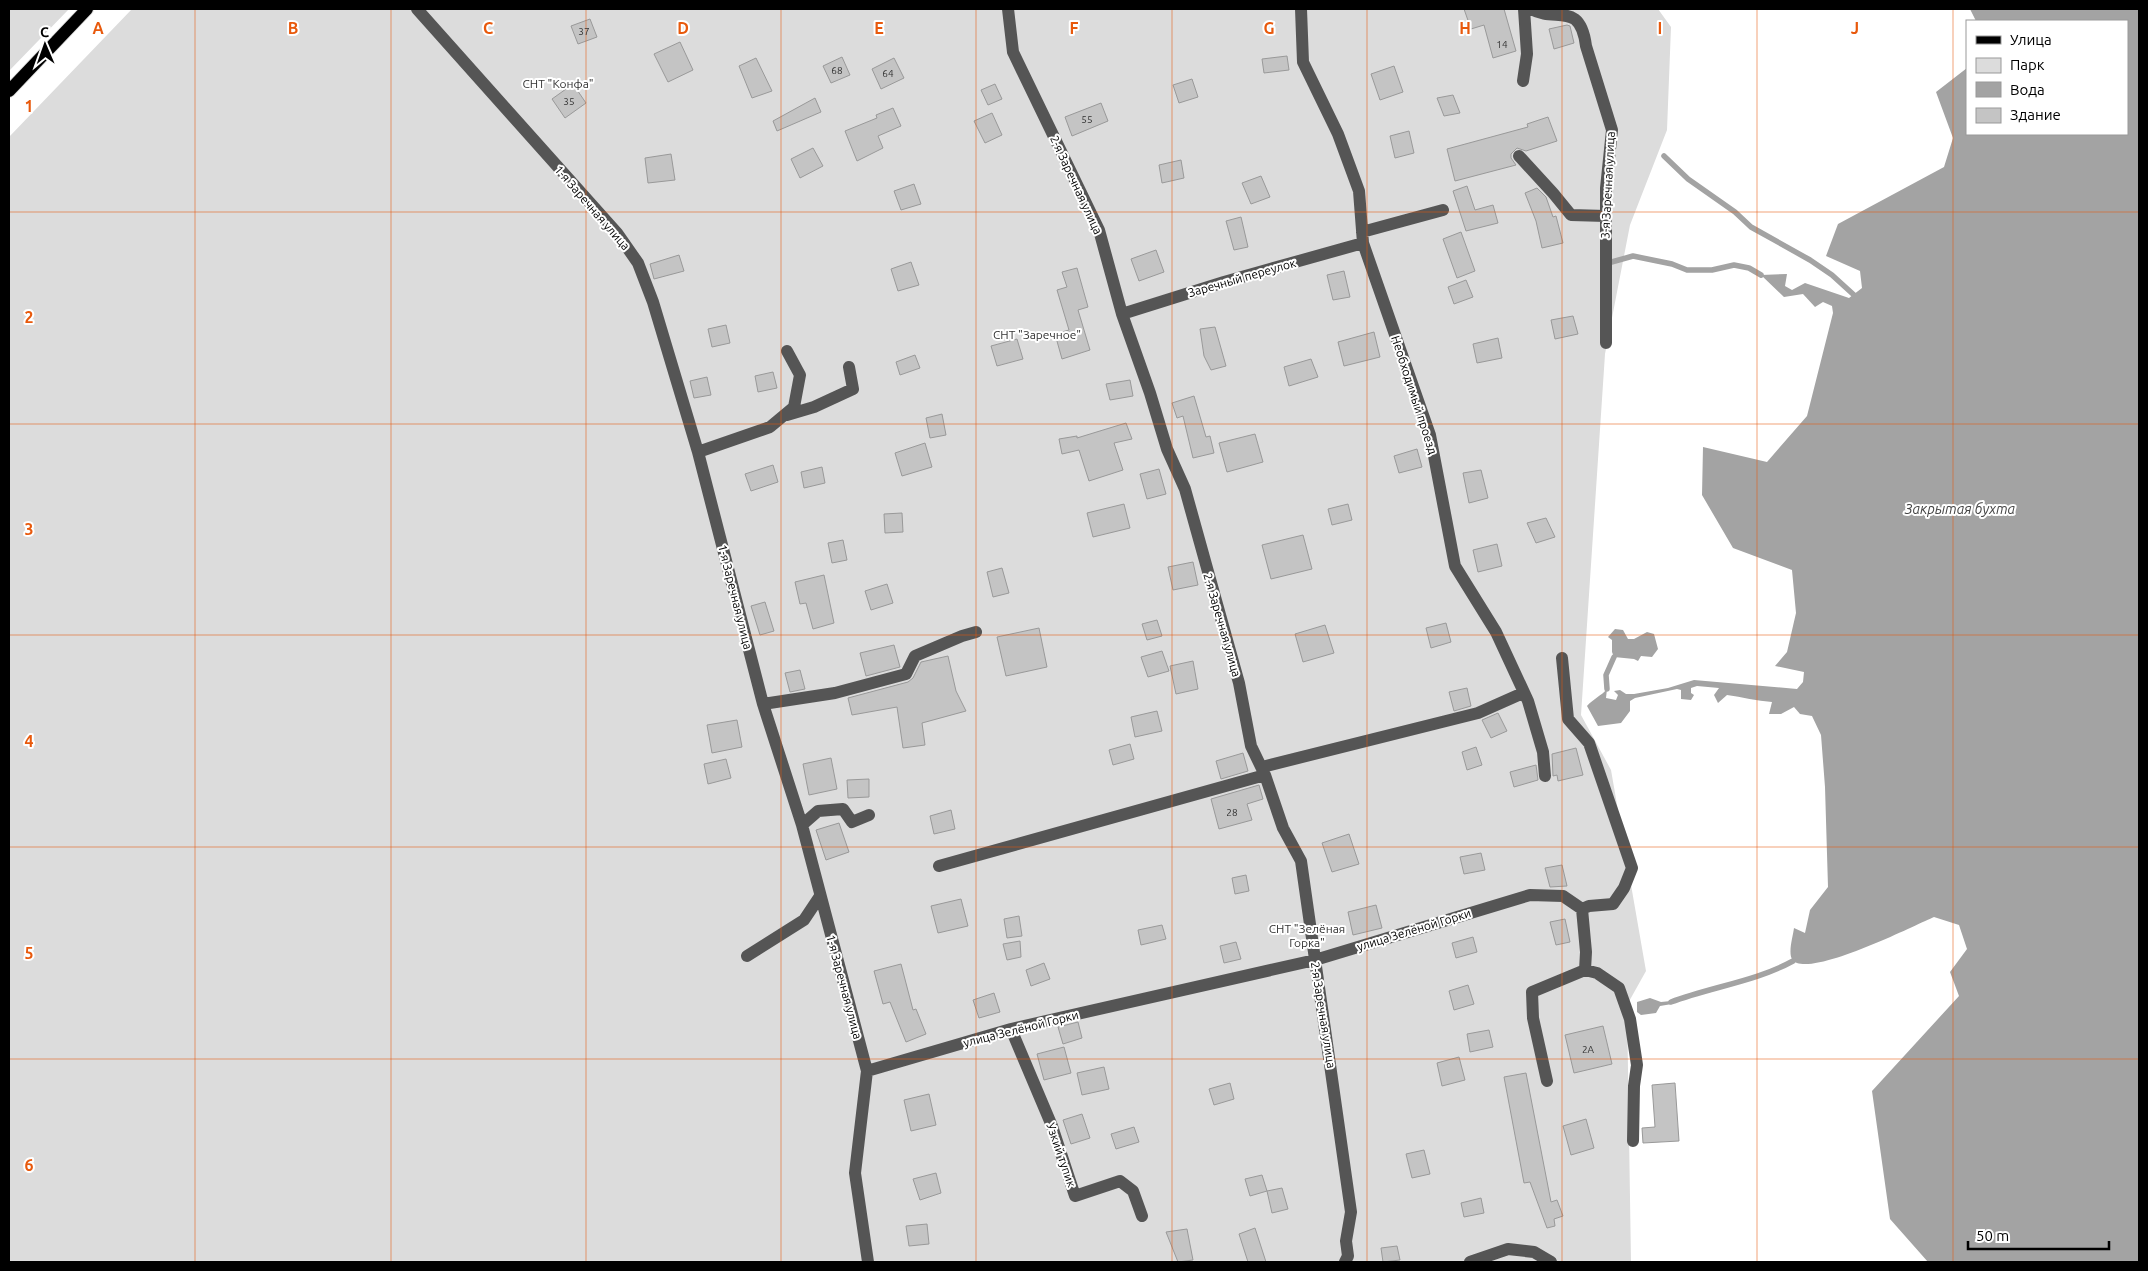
<svg xmlns="http://www.w3.org/2000/svg" width="2148" height="1271" viewBox="0 0 2148 1271" font-family="Ubuntu,sans-serif">
  <style>
    .green { fill: #dcdcdc }
    .water { fill: #a3a3a3 }
    .lines { fill: none; stroke-linecap: round; stroke-linejoin: round }
    .stream { stroke: #a3a3a3; stroke-width: 5.5 }
    .building { fill: #c4c4c4; stroke: #999 }
    .major-casing { stroke: #dbdbdb; stroke-width: 14 }
    .minor { stroke: #555; stroke-width: 12 }
    .major { stroke: #000; stroke-width: 12 }
    .grid { fill: none; stroke: #e8590c; stroke-width: 1; stroke-opacity: 0.55 }
    .labels { text-anchor: middle; stroke-width: 4; stroke-linejoin: round; paint-order: stroke }
    .number-label { font-size: 10px; fill: #313131 }
    .park-label { font-size: 12px; fill: #333; stroke: #fff }
    .street-label { font-size: 12px; fill: #000; stroke: #fff }
    .water-label { font-size: 14px; font-style: italic; fill: #444; stroke: #fff }
    .grid-label { font-size: 16px; text-anchor: middle; font-weight: bold; fill: #e8590c; stroke: #fff; stroke-width: 4; stroke-linejoin: round; paint-order: stroke }
  </style>
  <rect width="100%" height="100%" fill="#fff"/>
  <!-- green -->
  <path class="green" d="M9,9h60l-60,62z
    M132,9h1526l13,18 -4,103 -37,95 -25,129 -24,361 30,55 35,201 -19,34 4,257h-1622v-1125z"/>
  <!-- water -->
  <path class="water" d="M1970,9h169v1253h-211l-38,-43 -18,-128 87,-95 -9,-24 17,-23 -8,-24 -25,-8c-19,8 -129,64 -142,42 -4,-7 1,-23 2,-31l11,5 5,-23 18,-23 -3,-100 -4,-52 -9,-19 -12,-2 -6,-7 -13,7h-12l3,-12c-15,-1 -30,-5 -45,-7l-9,8 -4,-8 5,-7 -22,-2 -6,2v5l3,2 -3,5 -10,-1v-9l-4,-1 -42,9 -5,3v10l-9,12 -23,3 -11,-20c6,-7 14,-10 20,-17l-1,9 10,2 2,-5 -4,-4 6,-1 6,4h8l34,-6 26,-8 103,9 6,-7 1,-10 -29,-6 12,-14 9,-39 -4,-43 -59,-22 -31,-53 1,-48 64,15 40,-46 26,-103 -1,-7 -9,-4 -8,5 -12,-13 -19,3 -23,-22 26,-1 -2,12 7,4 13,-7 44,15 13,-10 -2,-17 -34,-15 12,-32 106,-57 9,-29 -17,-46 31,-24v66h160v-113h-151z
    M1615,629l8,1 5,9h6l13,-7 7,2 4,15 -6,8 -11,-1 -3,5 -4,-2 -20,-2 -2,-5v-12l-4,-3z
    M1650,998l11,4 10,-1 1,3 -12,2 -4,7 -15,2 -4,-3v-10z"/>
  <g class="lines">
    <!-- stream -->
    <path class="stream" d="M1664,156l24,23 47,33 16,15 59,33 22,15 22,20
      M1608,263l25,-7 39,8 15,6h25l22,-5 15,3 12,7
      M1607,689l-1,-14 8,-18
      M1671,1002c40,-15 86,-21 122,-41"/>
  </g>
  <!-- building -->
  <path class="building" d="M1464,9h40l12,42 -23,7 -9,-33 -13,4z
    M590,19l7,18 -19,7 -7,-18z
    M1567,25l3,1 4,17 -20,6 -5,-20z
    M680,42l13,28 -25,12 -14,-28z
    M1287,56l2,14 -25,3 -2,-14z
    M842,57l8,18 -19,8 -8,-17z
    M756,58l16,33 -20,7 -13,-32z
    M894,58l10,20 -23,11 -9,-20z
    M1394,66l9,26 -23,8 -9,-26z
    M1192,79l6,18 -19,6 -6,-18z
    M573,84l13,19 -21,15 -13,-19z
    M995,84l7,15 -14,6 -7,-15z
    M1453,95l7,18 -16,3 -7,-18z
    M815,98l6,14 -44,19 -4,-10z
    M1101,103l7,18 -36,15 -7,-19z
    M893,108l8,18 -23,10 5,12 -26,13 -12,-30 32,-13 -1,-3z
    M992,113l10,22 -17,8 -11,-22z
    M1548,117l9,24 -31,10 -9,-3 -6,6v4l5,7 -61,16 -8,-32 81,-22 -1,-3z
    M1409,131l5,22 -19,5 -5,-22z
    M813,148l10,18 -23,12 -9,-19z
    M671,154l4,26 -27,3 -3,-25z
    M1181,160l3,18 -22,5 -3,-18z
    M1261,176l9,21 -19,7 -9,-21z
    M914,184l7,20 -20,6 -7,-19z
    M1467,186l8,24 18,-5 5,18 -32,8 -13,-40z
    M1537,188l9,9 7,20 3,-1 7,27 -21,5 -6,-27 -11,-28z
    M1241,217l7,30 -14,3 -8,-29z
    M1461,232l14,39 -18,7 -14,-39z
    M1156,250l8,22 -25,9 -8,-22z
    M679,255l5,16 -30,8 -4,-15z
    M911,262l8,23 -21,6 -7,-22z
    M1077,268l11,39 -10,3 12,40 -28,9 -7,-25 14,-4 -12,-40 10,-3 -5,-15z
    M1344,271l6,26 -17,3 -6,-25z
    M1466,280l7,17 -19,7 -6,-17z
    M1573,316l5,18 -23,5 -4,-19z
    M726,325l4,18 -18,4 -4,-18z
    M1215,327l11,39 -15,4 -7,-14 -4,-27z
    M1374,332l6,25 -36,9 -6,-24z
    M1498,338l4,20 -25,5 -4,-19z
    M1017,339l6,20 -26,7 -6,-20z
    M915,355l5,13 -20,7 -4,-13z
    M1311,359l7,18 -29,9 -5,-19z
    M773,372l4,16 -19,4 -3,-16z
    M707,377l4,18 -17,3 -4,-17z
    M1130,380l3,16 -23,4 -4,-16z
    M1194,396l12,41 4,-1 4,17 -21,5 -10,-42 -6,2 -5,-15z
    M942,414l4,21 -16,3 -4,-20z
    M1126,423l6,16 -18,4 9,27 -34,11 -10,-31 -17,4 -3,-15 18,-3v2z
    M1255,434l8,28 -36,10 -8,-29z
    M925,443l7,24 -30,9 -7,-23z
    M1417,449l5,18 -23,6 -5,-17z
    M773,465l5,17 -27,9 -6,-17z
    M822,467l3,16 -21,5 -3,-16z
    M1159,469l7,25 -19,5 -7,-25z
    M1481,470l7,28 -19,5 -6,-30z
    M1124,504l6,24 -37,9 -6,-24z
    M1348,504l4,16 -20,5 -4,-16z
    M902,513l1,19 -18,1 -1,-19z
    M1546,518l9,19 -19,6 -9,-20z
    M1303,535l9,34 -41,10 -9,-34z
    M843,540l4,20 -15,3 -4,-20z
    M1497,544l5,22 -24,6 -5,-22z
    M1193,562l5,23 -25,5 -5,-23z
    M1002,568l7,25 -16,4 -6,-25z
    M824,575l10,48 -21,6 -7,-26 -6,1 -5,-22z
    M887,584l6,19 -22,7 -6,-19z
    M765,602l9,29 -14,4 -9,-29z
    M1157,620l5,16 -15,4 -5,-16z
    M1446,623l5,19 -20,6 -5,-20z
    M1325,625l9,28 -31,9 -8,-28z
    M1039,628l8,39 -41,9 -9,-39z
    M894,645l6,22 -34,9 -6,-23z
    M1162,651l7,20 -21,6 -7,-20z
    M948,656l8,35 10,20 -44,12 3,22 -22,3 -6,-41 -45,8 -4,-17 60,-16 5,-4 8,-16z
    M1193,661l5,28 -22,5 -6,-28z
    M800,670l5,19 -15,3 -5,-19z
    M1467,688l4,18 -17,5 -5,-19z
    M1157,711l5,20 -27,6 -4,-20z
    M1498,713l9,18 -16,7 -9,-18z
    M737,720l5,27 -30,6 -5,-28z
    M1130,744l4,15 -21,6 -4,-15z
    M1476,747l6,18 -15,5 -5,-18z
    M1576,748l7,27 -25,6 -1,-6 -4,1 -1,-22z
    M1243,753l5,18 -27,8 -5,-18z
    M831,758l6,31 -28,6 -6,-31z
    M726,759l5,19 -23,6 -4,-20z
    M1536,765l2,15 -24,7 -4,-15z
    M869,779v18l-21,1 -1,-18z
    M1259,785l4,14 -16,5 5,16 -33,9 -8,-30z
    M951,810l4,19 -21,5 -4,-18z
    M839,823l10,29 -23,8 -10,-30z
    M1349,834l10,30 -27,8 -10,-29z
    M1481,853l4,17 -21,4 -4,-17z
    M1562,865l5,21 -17,1 -5,-19z
    M1246,875l3,16 -14,3 -3,-16z
    M961,899l7,27 -30,7 -7,-27z
    M1376,905l6,23 -29,7 -5,-23z
    M1019,916l3,20 -15,2 -3,-19z
    M1565,919l5,23 -14,3 -6,-23z
    M1162,925l4,14 -25,6 -3,-15z
    M1473,937l4,15 -21,6 -4,-15z
    M1020,941l1,16 -14,3 -4,-16z
    M1236,942l5,17 -17,4 -4,-17z
    M1044,963l6,16 -19,7 -5,-16z
    M901,964l12,46 3,-1 10,25 -20,8 -16,-40 -7,2 -9,-33z
    M1468,985l6,19 -20,6 -5,-19z
    M994,993l6,19 -21,6 -6,-18z
    M1078,1022l4,16 -19,6 -5,-17z
    M1603,1026l9,38 -38,9 -9,-38z
    M1489,1030l4,17 -23,5 -3,-18z
    M1064,1047l7,26 -27,7 -7,-26z
    M1459,1057l6,23 -23,6 -5,-23z
    M1104,1067l5,22 -27,6 -5,-22z
    M1526,1073l25,129 6,-2 6,16 -9,3 1,7 -8,2 -17,-46 -6,1 -20,-106z
    M1230,1083l4,16 -20,6 -5,-16z
    M1675,1083l4,58 -36,2 -1,-15 13,-1 -3,-42z
    M929,1094l7,31 -25,6 -7,-31z
    M1082,1114l8,24 -19,6 -8,-24z
    M1586,1119l8,29 -23,7 -8,-29z
    M1134,1127l5,15 -23,7 -5,-15z
    M1424,1150l6,24 -18,4 -6,-24z
    M936,1173l5,20 -21,7 -7,-21z
    M1262,1175l5,16 -17,5 -5,-17z
    M1282,1188l6,21 -16,4 -5,-22z
    M1481,1198l3,15 -20,4 -3,-14z
    M927,1224l2,20 -20,2 -3,-20z
    M1255,1228l11,34h-18l-9,-28z
    M1187,1229l6,31 -15,2 -12,-30z
    M1397,1246l3,14 -17,2 -2,-14z"/>
  <g class="lines">
    <defs>
      <path id="major" d="M9,91l78,-82"/>
    </defs>
    <!-- major casing -->
    <use href="#major" class="major-casing"/>
    <!-- minor -->
    <path class="minor" d="M417,9l200,224 21,30 15,39 45,150 65,252 39,121 65,246 -12,102 13,89
      M1008,9l5,43 86,178 23,84 28,79 17,56 18,40 54,194 12,63 14,29 18,53 18,33 50,351 -5,29 2,15 -3,6
      M1301,9l2,53 35,72 21,57 4,52 67,192 25,131 41,66 32,69 15,51 2,24
      M1531,9c25,14 49,-9 55,37l26,84 -6,58v155
      M1523,81l4,-27 -3,-45
      M1519,156l34,37 18,22 35,1
      M1362,232l81,-22
      M1122,314l102,-32 139,-39
      M787,415l27,-8 39,-18 -4,-22
      M698,452l72,-25 24,-20 6,-32 -13,-24
      M763,704l72,-11 71,-19 9,-18 47,-20 14,-4
      M1262,767l216,-54 45,-20
      M802,825l16,-14 25,-2 9,13 17,-7
      M939,866l326,-91
      M747,956l57,-36 16,-24
      M1585,970l12,3 22,15 11,31 7,46 -3,21 -1,55
      M1011,1029l41,97 23,70 45,-15 13,10 9,25
      M867,1071l144,-42 304,-69 215,-65 33,1 19,13 7,-3 24,-2 11,-16 8,-20 -43,-125 -21,-24 -6,-61
      M1547,1081l-14,-63 -1,-26 53,-22 1,-18 -4,-43
      M1470,1262l38,-13 26,3 17,10"/>
    <!-- major -->
    <use href="#major" class="major"/>
  </g>
  <!-- grid -->
  <path class="grid" d="M195,9v1253M391,9v1253M586,9v1253M781,9v1253M976,9v1253M1172,9v1253M1367,9v1253M1562,9v1253M1757,9v1253M1953,9v1253M9,212h2130M9,424h2130M9,635h2130M9,847h2130M9,1059h2130"/>
  <g class="labels">
    <!-- number labels -->
    <g class="number-label">
      <text x="584" y="35">37</text>
      <text x="1502" y="48">14</text>
      <text x="837" y="74">68</text>
      <text x="888" y="77">64</text>
      <text x="569" y="105">35</text>
      <text x="1087" y="123">55</text>
      <text x="1232" y="816">28</text>
      <text x="1588" y="1053">2А</text>
    </g>
    <!-- park labels -->
    <g class="park-label">
      <text x="558" y="88">СНТ "Конфа"</text>
      <text x="1037" y="339">СНТ "Заречное"</text>
      <text x="1307" y="933">СНТ "Зелёная<tspan x="1307" dy="14">Горка"</tspan></text>
    </g>
    <!-- street labels -->
    <g class="street-label">
      <text transform="translate(1076 185) rotate(65)" y="4">2-я Заречная улица</text>
      <text transform="translate(1608 185) rotate(-87)" y="4">3-я Заречная улица</text>
      <text transform="translate(592 208) rotate(49)" y="4">1-я Заречная улица</text>
      <text transform="translate(1242 278) rotate(-16)" y="4">Заречный переулок</text>
      <text transform="translate(1414 395) rotate(72)" y="4">Необходимый проезд</text>
      <text transform="translate(735 597) rotate(76)" y="4">1-я Заречная улица</text>
      <text transform="translate(1222 625) rotate(74)" y="4">2-я Заречная улица</text>
      <text transform="translate(1414 930) rotate(-17)" y="4">улица Зелёной Горки</text>
      <text transform="translate(844 987) rotate(75)" y="4">1-я Заречная улица</text>
      <text transform="translate(1323 1015) rotate(81)" y="4">2-я Заречная улица</text>
      <text transform="translate(1021 1029) rotate(-14)" y="4">улица Зелёной Горки</text>
      <text transform="translate(1061 1155) rotate(71)" y="4">Узкий тупик</text>
    </g>
    <!-- water labels -->
    <g class="water-label">
      <text x="1960" y="514">Закрытая бухта</text>
    </g>
  </g>
  <g class="grid-label">
    <text x="98" y="34">A</text>
    <text x="293" y="34">B</text>
    <text x="488" y="34">C</text>
    <text x="683" y="34">D</text>
    <text x="879" y="34">E</text>
    <text x="1074" y="34">F</text>
    <text x="1269" y="34">G</text>
    <text x="1465" y="34">H</text>
    <text x="1660" y="34">I</text>
    <text x="1855" y="34">J</text>
    <text x="29" y="112">1</text>
    <text x="29" y="323">2</text>
    <text x="29" y="535">3</text>
    <text x="29" y="747">4</text>
    <text x="29" y="959">5</text>
    <text x="29" y="1171">6</text>
  </g>
  <!-- border -->
  <rect width="2148" height="1271" fill="none" stroke="#000000" stroke-width="20"/>
  <!-- legend -->
  <rect x="1966" y="20" width="162" height="115" fill="#ffffff" stroke="#999999"/>
  <rect x="1976" y="36" width="25" height="8" fill="#000000" stroke="#999999"/>
  <text x="2010" y="45" font-size="15" fill="#000000">Улица</text>
  <rect x="1976" y="58" width="25" height="15" fill="#dcdcdc" stroke="#999999"/>
  <text x="2010" y="70" font-size="15" fill="#000000">Парк</text>
  <rect x="1976" y="82" width="25" height="15" fill="#a3a3a3" stroke="#999999"/>
  <text x="2010" y="95" font-size="15" fill="#000000">Вода</text>
  <rect x="1976" y="108" width="25" height="15" fill="#c4c4c4" stroke="#999999"/>
  <text x="2010" y="120" font-size="15" fill="#000000">Здание</text>
  <!-- north arrow -->
  <g transform="translate(45 45) rotate(358)" stroke="#ffffff" stroke-width="4" paint-order="stroke">
  <path d="M0-4L9 19L0 12L-9 19Z" fill="#000000"/>
  <text y="-8" font-size="14" font-weight="bold" text-anchor="middle" fill="#000000">С</text>
  </g>
  <!-- scale -->
  <path d="M1968 1241v8h141v-8" fill="none" stroke="#000000" stroke-width="2.5"/>
  <text x="1976" y="1241" font-size="15" fill="#000000" stroke="#ffffff" stroke-width="4" paint-order="stroke">50 m</text>
</svg>
